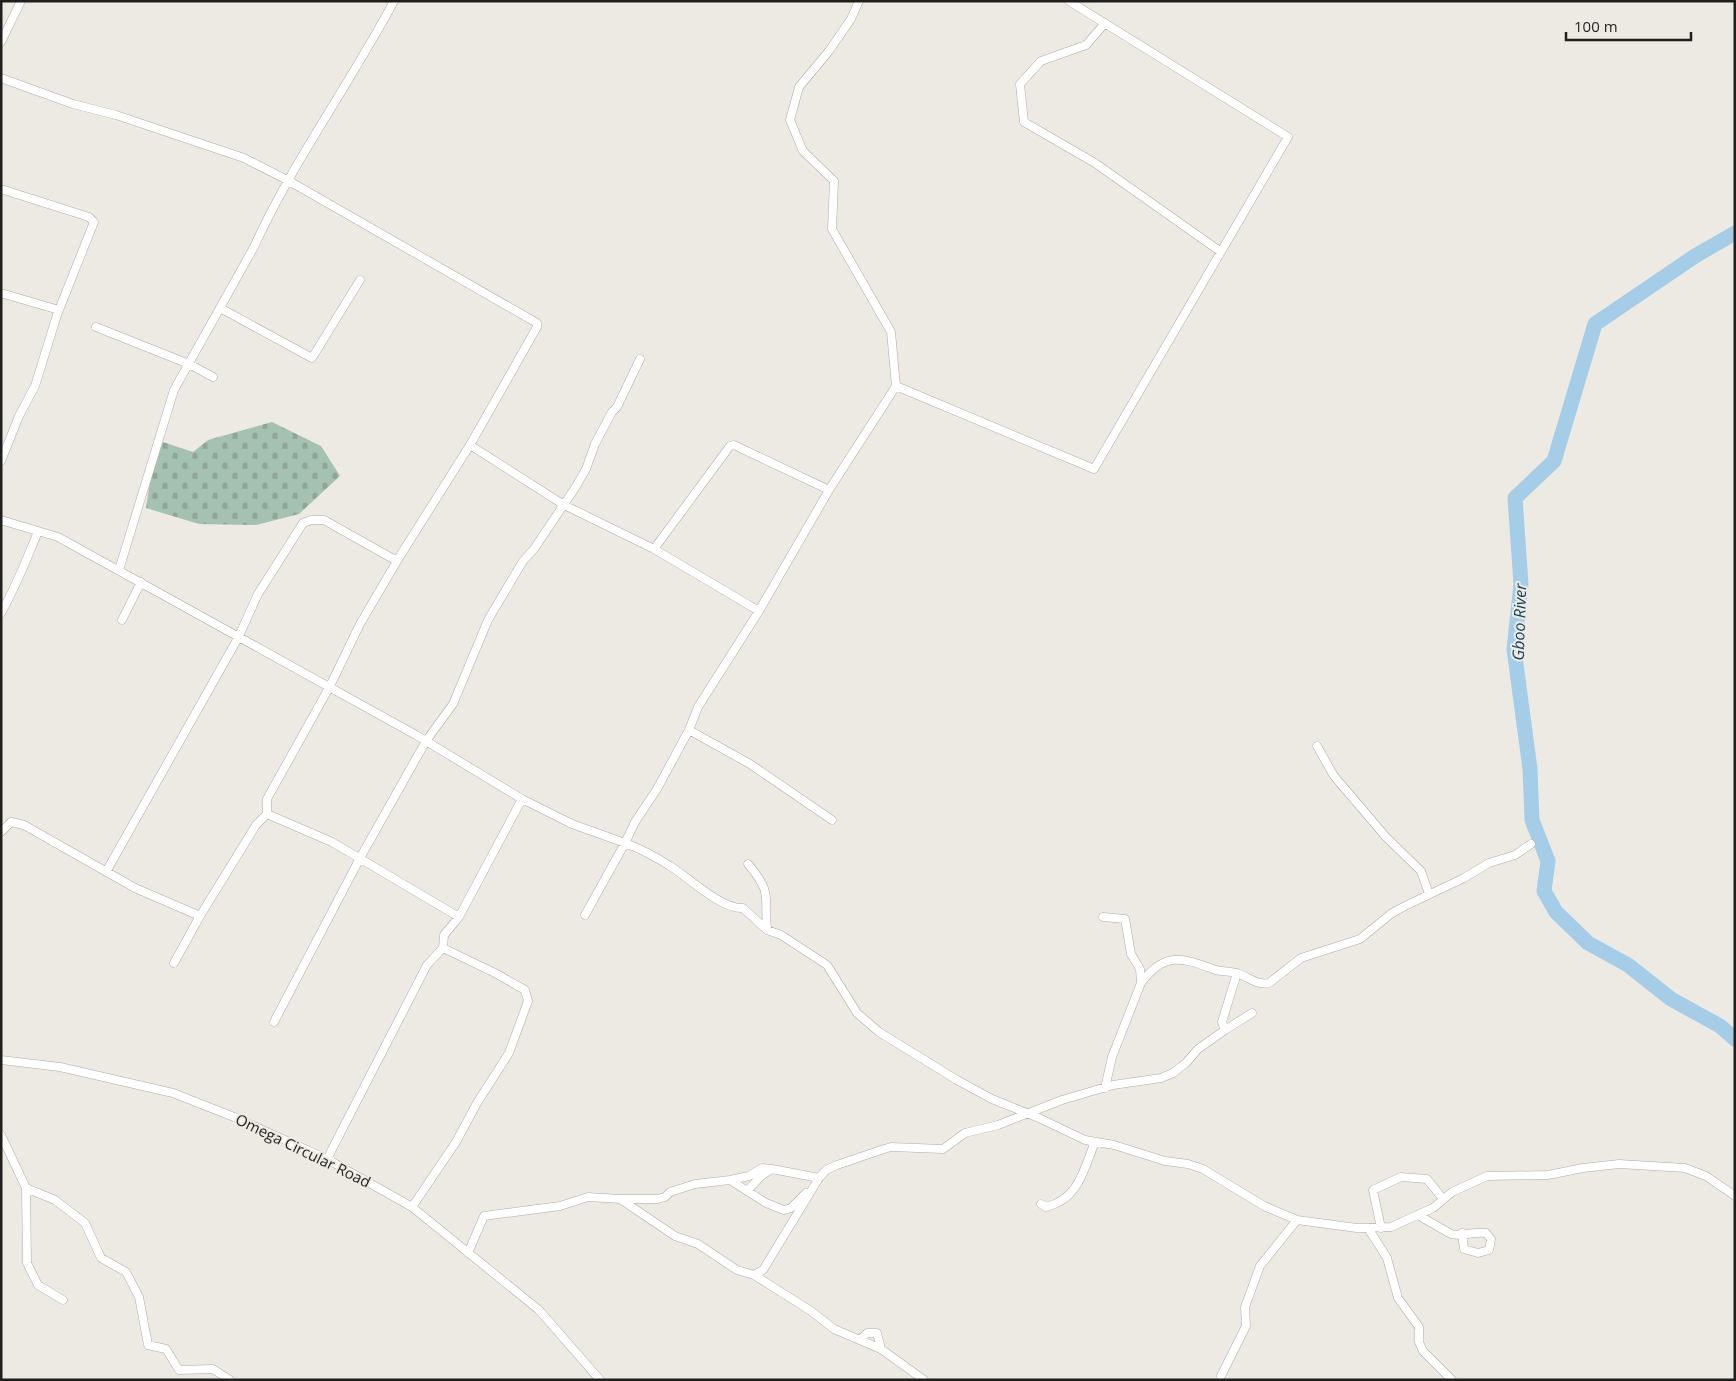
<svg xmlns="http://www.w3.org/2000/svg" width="1736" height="1381" viewBox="0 0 1736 1381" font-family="'Open Sans',sans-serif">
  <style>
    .cemetery { fill: url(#cemetery-stones) }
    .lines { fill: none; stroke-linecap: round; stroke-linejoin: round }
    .river { stroke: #a6cde8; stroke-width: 15 }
    .minor-casing { stroke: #aeaba5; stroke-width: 9 }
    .minor { stroke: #fff; stroke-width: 8 }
    .labels { text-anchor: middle; stroke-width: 4; stroke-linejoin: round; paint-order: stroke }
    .street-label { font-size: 15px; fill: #201f1d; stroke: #edeae3 }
    .water-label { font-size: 16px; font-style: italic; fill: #0e3f5a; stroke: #edeae3 }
  </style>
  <defs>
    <pattern id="cemetery-stones" width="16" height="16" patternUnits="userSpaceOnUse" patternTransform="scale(1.25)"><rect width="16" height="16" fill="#a5c1b1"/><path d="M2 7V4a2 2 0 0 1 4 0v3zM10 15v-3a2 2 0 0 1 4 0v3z" fill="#8ea598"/></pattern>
  </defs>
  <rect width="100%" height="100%" fill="#edeae3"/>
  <!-- cemetery -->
  <path class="cemetery" d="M272,422l49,24 19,30 -41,38 -43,11 -57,-1 -53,-16 4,-27 13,-39 30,10 15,-12z"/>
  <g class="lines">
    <!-- river -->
    <path class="river" d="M1735,233l-40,23 -100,68 -41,137 -39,37 6,86 -7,65 16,120 2,51 16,41 -4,30 12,21 32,31 40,22 43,34 49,27 15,13"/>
    <defs>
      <path id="minor" d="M859,1l-8,18 -22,32 -30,36 -9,33 13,31 31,30 -2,48 59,103 5,54
        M1105,23l-19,22 -45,16 -21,23 4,38 71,41 126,89
        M1,42l20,-41
        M1,78l72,26 43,11 128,43 45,23 248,142v4l-67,118 -70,111 -40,68 -30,62 -63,113v15
        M1,189l88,28 5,5 -37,93 -22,71 -16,30 -18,45
        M1,293l58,17
        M220,308l92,50 48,-78
        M96,327l93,37 24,13
        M470,445l94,60 90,44 105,62
        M829,490l-70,121 -61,96 -9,23 61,34 82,56
        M1,520l57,17 358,198 106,64 50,25 53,19 10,-21 22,-33 32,-59
        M654,549l76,-103 4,-1 95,45 67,-104 198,83 194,-332 -219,-136
        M119,570l55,-180 80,-143c39,-86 96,-163 140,-246
        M1,613c15,-26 25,-53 37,-81
        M122,620l19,-38
        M1317,746l17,30 52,61 35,34 8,23
        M1,832l10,-10 13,3 111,63 65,28 56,-91 11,-11 65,28 127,75 -15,18 -1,13 52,25 30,17 3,11 -19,52 -32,50 -21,39 -44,65
        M748,864c25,30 16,31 19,66
        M106,872l132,-234 20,-44 45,-71 8,-3h13l73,41
        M585,915l40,-72c16,6 31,14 45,23 18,11 52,44 73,42l24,22 14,5 46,30 30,48 22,19 78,48 35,19 47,19 46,22 29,5 51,16 23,3 15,5 61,37 33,14 60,8 34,-1 42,-19 19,-16 35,-16 61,-1 35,-7 36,-4 66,4 21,8 29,20
        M459,917l63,-118
        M1103,917l22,2 6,35 9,15 1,14 -29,74 -7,31
        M174,963l26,-47
        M1141,983c23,-31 40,-26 72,-14 7,3 16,2 23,4 12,3 21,13 33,10l32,-25 59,-19 32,-26 13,-7 59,-28 25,-15 26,-8 16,-11
        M274,1022l86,-164 66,-117 27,-37 35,-84 35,-59 11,-12 41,-61 11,-19 9,-25 17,-32 5,-5 23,-48
        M1225,1030l27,-17
        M1,1060l59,7 113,26 61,24 93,42 85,48 127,103 61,70
        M1,1135l25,53 1,75 11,22 25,15
        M327,1159l100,-194 16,-17
        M730,1180l19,-4 13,-8 10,1
        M26,1188l29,12 30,23 16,35 25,14 13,25 9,48 18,4 13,21 34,-1 17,11
        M748,1190l13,-14 11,-7 47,9
        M620,1199h38l7,-2 5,-5 25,-8 35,-4 36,23 18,7 7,-2 15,-15
        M1041,1204l5,3c33,-8 37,-36 49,-65
        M1418,1215l33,19c11,3 23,-3 35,-1l5,6 -2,11 -11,3 -14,-4 -2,-16
        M1368,1228l19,30 11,40 21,29v15l4,9 29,29
        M1381,1228l-8,-38 28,-13 26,2 16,20
        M468,1253l16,-37 76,-10 28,-9 32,2 55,37 23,8 39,26 17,5 9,-5 56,-92 7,-8 11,-5 44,-15 10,-3 52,2 22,-16 33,-8 64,-25 51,-15 48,-7 12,-5 13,-10 12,-14 27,-19 -3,-8 15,-49
        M754,1275l57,36 23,18 47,20 43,31
        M861,1339l6,-6h10l4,16
        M1221,1376l25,-50 -1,-19 15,-41 37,-46"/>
    </defs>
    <!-- minor casing -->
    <use href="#minor" class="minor-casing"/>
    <!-- minor -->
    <use href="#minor" class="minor"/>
  </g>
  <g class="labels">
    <!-- street labels -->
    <g class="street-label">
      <text transform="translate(303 1151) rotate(26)" y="5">Omega Circular Road</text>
    </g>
    <!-- water labels -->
    <g class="water-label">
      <text transform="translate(1519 622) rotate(-88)" y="6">Gboo River</text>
    </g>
  </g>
  <!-- border -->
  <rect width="1736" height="1381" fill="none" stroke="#201f1d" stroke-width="5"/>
  <!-- scale -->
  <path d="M1566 32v8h125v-8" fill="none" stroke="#201f1d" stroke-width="2.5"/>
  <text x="1574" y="32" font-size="15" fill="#201f1d" stroke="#edeae3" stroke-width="4" paint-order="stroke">100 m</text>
</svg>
